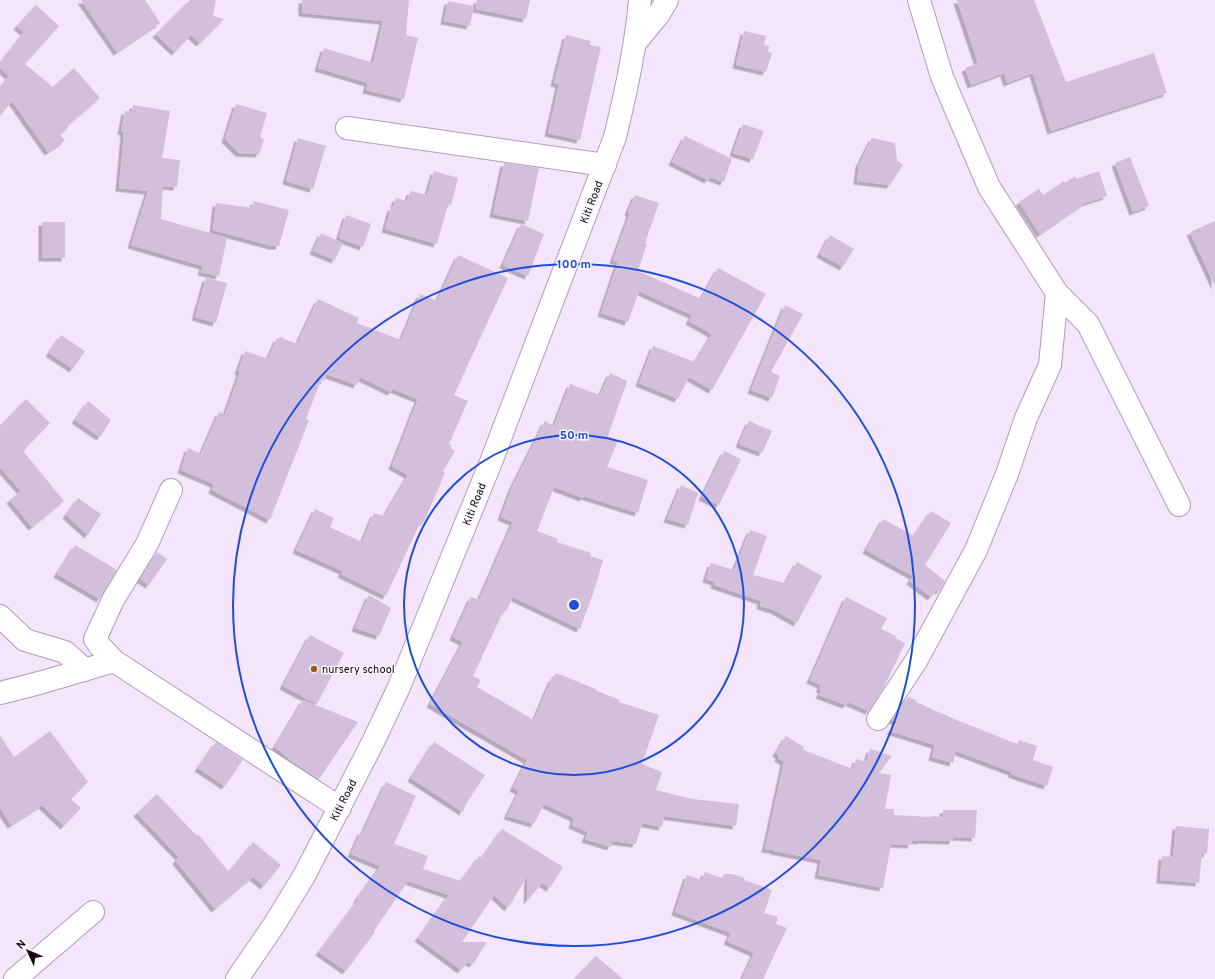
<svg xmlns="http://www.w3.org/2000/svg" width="1215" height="979" viewBox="0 0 1215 979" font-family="Overpass,sans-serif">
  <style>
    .building { fill: #d3bfdc; filter: url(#shadow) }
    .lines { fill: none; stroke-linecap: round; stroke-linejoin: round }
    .minor-casing { stroke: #b09db9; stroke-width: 24 }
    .tertiary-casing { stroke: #b09db9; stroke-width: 24 }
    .minor { stroke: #fff; stroke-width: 22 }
    .tertiary { stroke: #fff; stroke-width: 22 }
    .ring { fill: none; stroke: #1d4ed8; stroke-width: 2 }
    .poi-dot { fill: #956015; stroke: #fbf7fd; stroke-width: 1.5 }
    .labels { text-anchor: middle; stroke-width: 3; stroke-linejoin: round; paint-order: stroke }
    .street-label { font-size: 11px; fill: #120b15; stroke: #fbf7fd }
    .poi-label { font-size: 11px; fill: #120b15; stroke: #fbf7fd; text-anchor: start }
    .centre { fill: #1d4ed8; stroke: #fbf7fd; stroke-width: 2 }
    .ring-label { font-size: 12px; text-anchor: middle; font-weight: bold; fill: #1d4ed8; stroke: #fbf7fd; stroke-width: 3; stroke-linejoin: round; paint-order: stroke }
  </style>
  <defs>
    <filter id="shadow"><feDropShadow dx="-3.5" dy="3.5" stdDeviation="0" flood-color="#0004"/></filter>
  </defs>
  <rect width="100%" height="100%" fill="#f4e4fc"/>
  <!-- building -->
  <path class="building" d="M81,0h64l15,23 -43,29z
    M190,0h26l-3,16 11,3 -24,24 -9,-8 -16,17 -19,-18z
    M302,0h107l-3,35 12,3 -14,61 -38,-9 2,-7 -50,-15 6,-20 49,15 10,-42 -81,-8z
    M477,0h53l-4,19 -50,-10z
    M957,0h77l32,82 88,-29 13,40 -116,38 -18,-58 -26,10 -3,-10 -33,12 -6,-17 13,-5z
    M448,1l26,5 -4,20 -26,-5z
    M36,5l23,21 -34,38 28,23 21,-19 26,30 -33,28 1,2 -8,6 5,7 -17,11 -36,-51 -12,15v-28l9,-12 -9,-8v-5l24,-31 -7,-6z
    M744,31l22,5 -2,9 5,1 -1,6 4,1 -6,19 -30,-7z
    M566,35l25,6 -1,4 11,2 -21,93 -32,-7 11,-49 -5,-1z
    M236,104l31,9 -7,24 4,3 -5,14 -20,-1 -14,-14z
    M133,105l37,6 -8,47 18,2 -3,27 -14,-1 -2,33 66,19 -8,38 -18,-4 2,-6 -72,-21 17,-54 -29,-3 5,-56 -3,-1 4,-20 7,1z
    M743,124l21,7 -11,28 -20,-6z
    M685,136l47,23 -8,23 -14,-5 -2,3 -36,-18z
    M298,138l28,8 -13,43 -27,-8z
    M872,138l23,5 2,17 6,5 -13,20 -33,-4 2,-17z
    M1130,157l19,49 -16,6 -18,-49z
    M504,163l35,5 -11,53 -35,-7z
    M434,171l24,7 -7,27 -3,-1 -11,40 -52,-15 6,-22 2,1 3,-10 11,3 3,-10 17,4z
    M1099,171l8,25 -22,7 -45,31 -21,-32 20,-13 4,6 21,-14 1,2 10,-7 1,3z
    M635,195l24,8 -14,40 2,1 -9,27 63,28 17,-31 48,26 -54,96 -23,-13 -11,22 -39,-16 14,-37 42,16 17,-28 -23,-13 3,-6 -53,-24 -11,31 -27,-9 17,-51 -5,-2 17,-47 -2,-1z
    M254,201l35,9 -10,36h-7l-59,-16 3,-27 36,5z
    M346,215l25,9 -8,23 -24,-9z
    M1215,221v65l-25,-54z
    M42,222h23v36h-23z
    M521,224l23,10 -16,42 -25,-11z
    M321,233l22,10 -8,17 -22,-9z
    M830,235l24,14 -11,18 -23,-13z
    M458,255l50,23 -54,117 14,6 -19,43 3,2 -2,2 5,3 -12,20 2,1 -5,13 -16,37 -3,-1 -35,75 -45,-22 2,-3 -47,-21 19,-41 19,9 -4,9 32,15 12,-29 10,3 24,-41 -16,-9 26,-67 -25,-10 -2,3 -31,-15 -3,8 -31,-11 -2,7 -3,-1 -15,39 3,1 -39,100 -58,-30 2,-6 -33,-14 7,-22 13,6 18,-42 6,3 15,-43 -2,-1 7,-20 23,8 9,-21 2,1 1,-2 17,7 21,-45 41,19 -2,5 44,17 19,-46 17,7z
    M206,278l21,5 -11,40 -21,-6z
    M785,305l18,9 -32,58 9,4 -8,22 -21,-8z
    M61,335l24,16 -12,18 -24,-16z
    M610,373l17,8 -19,55 10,4 -11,27 41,13 -10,33 -54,-17 -1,2 -29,-11 -17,44 21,8 -1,3 34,11 -1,3 13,4 -9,31 -14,38 -67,-32 -7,14 -2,-1 -31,66 8,4 -4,7 57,33 18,-42h1l3,-5 40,16 -1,1 25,10 -1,2 40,13 -17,49 20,8 -6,18 36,9 47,5 -3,22 -72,-10 -2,11 -20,-4 -6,21 -24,-3 -1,6 -26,-8 3,-7 -16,-7 2,-7 -30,-14 -10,20 -27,-8 12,-25 -6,-3 14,-28 -97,-56 33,-62 -10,-5 18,-40 8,3 34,-78 -12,-5 11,-30 33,-66 9,5 16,-42 30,11z
    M26,399l24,24 -27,28 41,50 -32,26 -22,-27 11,-9 -21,-24v-41z
    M88,401l23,19 -11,17 -25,-17z
    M749,421l23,10 -10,22 -23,-9z
    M724,451l17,8 -22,46 -17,-8z
    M681,485l17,8 -10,32 -21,-6z
    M78,498l23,16 -13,21 -22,-20z
    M931,511l20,12 -26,42 20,16 -5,10 -3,-1 -6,7 -21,-16 3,-5 -47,-26 17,-31 31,17z
    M750,530l17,6 -14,39 32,8 12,-21 25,14 -25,47 -23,-13 -14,-4 1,-5 -47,-16 1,-3 -9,-3 5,-16 23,7z
    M75,545l42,25 -17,29 -43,-25z
    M157,552l10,7 -18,26 -9,-6z
    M369,595l22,13 -12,28 -24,-8z
    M846,597l41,21 -6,11 15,7 -1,2 10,5 -21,44 -15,24 -21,-9 -2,3 -27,-10 3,-5 -3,-1 2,-4 -11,-5z
    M310,635l34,18 -27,51 -34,-18z
    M908,697l8,3v2l38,17 63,25 2,-4 18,6 -4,14 20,7 -6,19 -36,-12 1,-2 -56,-21 -3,12 -21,-6 3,-12 -45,-14 7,-9 -5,-2z
    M303,700l55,22 -39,57 -26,-17 -18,-15z
    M50,731l38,51 -17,17 10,9 -17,18 -22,-21 -31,20 -11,-17v-73l14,22z
    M786,736l18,11 -1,3 50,19 3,-10 10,3 4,-13 22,7 -13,17 12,2 -6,34h9v6l37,2v-1l12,1v-7h34l-2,28 -22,-1v4l-32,-1 -1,1 -8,-1 -1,5 -20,-1 -8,44 -65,-13 3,-15 -47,-9v-1l-9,-1 19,-87 -6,-4 1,-3 -3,-2z
    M216,742l27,18 -18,26 -27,-18z
    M434,742l51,33 -19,29 -3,8 -52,-34z
    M386,782l30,14 -22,48 34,12 -5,13 38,12 18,-25 3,2 20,-29 61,38 -13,21 -8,-5 -15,18 1,-26 -20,33 -14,-13 -32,47h25l-14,22 -5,-2 -7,8 -43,-32 31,-43 -41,-14 -34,50 1,1 -29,39 -27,-19 39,-52 -1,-1 23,-33 -29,-12 10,-23 2,1z
    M157,794l40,42 1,-2 31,38 24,-30 28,23 -17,21 -11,-9 -38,32 -39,-48 3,-4 -42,-44z
    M1176,826l33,3 -2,25 -5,-1 -3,30 -39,-3 2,-24 11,1z
    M705,872l17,6 2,-4h8l13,4 -1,2 28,10 -8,23 14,4 -2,7 11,4 -24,51h-21l12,-26 -27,-12 4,-8 -56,-21 12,-37 15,5z
    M596,956l27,23h-49z"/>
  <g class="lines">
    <defs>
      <path id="minor" d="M919,0l23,77 47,110 68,106 31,31 91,181
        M635,43l24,-29 8,-14
        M347,128l258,37
        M171,490l-24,54 -34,56 -18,39 5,7 14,15 226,147
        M0,616l25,24 40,12 20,18
        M0,693l43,-11 71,-21
        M878,719l38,-58 60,-111 31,-76 19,-56 24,-53 7,-72
        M15,979l78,-67"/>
      <path id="tertiary" d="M237,979l37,-54 30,-49 69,-134 26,-55 92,-225 124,-325c11,-46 21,-91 25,-137"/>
    </defs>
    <!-- minor casing -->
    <use href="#minor" class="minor-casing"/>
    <!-- tertiary casing -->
    <use href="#tertiary" class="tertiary-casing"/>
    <!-- minor -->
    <use href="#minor" class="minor"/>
    <!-- tertiary -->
    <use href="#tertiary" class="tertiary"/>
  </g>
  <!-- distance rings -->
  <g class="ring">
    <circle cx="574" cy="605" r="170"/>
    <circle cx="574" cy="605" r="341"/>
  </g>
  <!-- markers -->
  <circle class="poi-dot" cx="314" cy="669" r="4"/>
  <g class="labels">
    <!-- street labels -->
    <g class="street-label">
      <text transform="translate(591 202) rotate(-69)" y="4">Kiti Road</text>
      <text transform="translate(474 504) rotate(-68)" y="4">Kiti Road</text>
      <text transform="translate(343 800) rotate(-63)" y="4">Kiti Road</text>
    </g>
    <!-- poi labels -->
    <g class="poi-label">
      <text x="322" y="673">nursery school</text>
    </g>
  </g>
  <circle cx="574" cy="605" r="6" class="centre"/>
  <g class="ring-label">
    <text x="574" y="268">100 m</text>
    <text x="574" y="439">50 m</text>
  </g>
  <!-- north arrow -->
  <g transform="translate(28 951) rotate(314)" stroke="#fbf7fd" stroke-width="3" paint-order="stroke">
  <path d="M0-3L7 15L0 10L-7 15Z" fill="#120b15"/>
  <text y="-6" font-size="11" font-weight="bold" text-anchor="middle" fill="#120b15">N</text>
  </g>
</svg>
